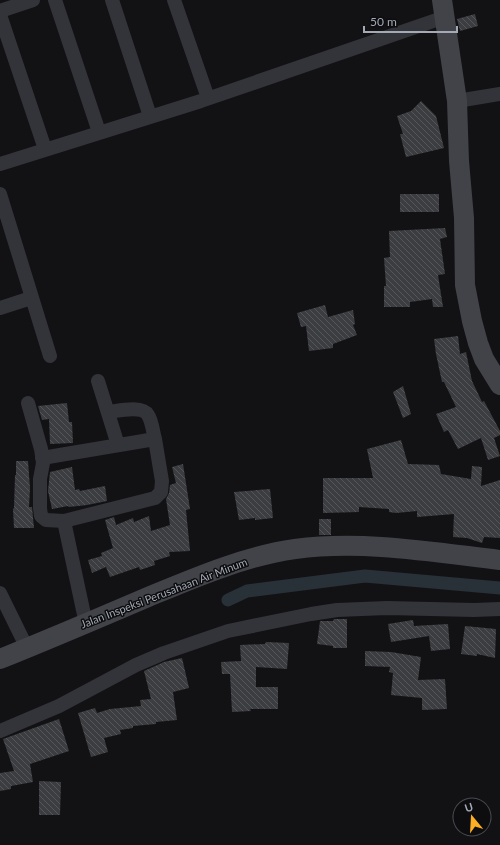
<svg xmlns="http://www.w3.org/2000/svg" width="500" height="845" viewBox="0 0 500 845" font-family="Lato,sans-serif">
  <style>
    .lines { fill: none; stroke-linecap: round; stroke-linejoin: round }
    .canal { stroke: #283138; stroke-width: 13 }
    .building { fill: url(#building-back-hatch) }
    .street { stroke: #333439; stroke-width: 14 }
    .secondary { stroke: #414349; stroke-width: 20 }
    .labels { text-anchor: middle; stroke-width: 3; stroke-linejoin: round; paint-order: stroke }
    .street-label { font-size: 11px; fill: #a3a9b5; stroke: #0d0d0f }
  </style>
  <defs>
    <pattern id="building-back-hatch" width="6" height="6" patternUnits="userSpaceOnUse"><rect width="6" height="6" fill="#3c3d41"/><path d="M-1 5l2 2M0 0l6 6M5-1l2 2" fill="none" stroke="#55565a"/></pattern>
  </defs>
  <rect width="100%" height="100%" fill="#121214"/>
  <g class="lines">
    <!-- canal -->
    <path class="canal" d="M228,600l19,-9 118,-15 135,12"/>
  </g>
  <!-- building -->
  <path class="building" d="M475,14l3,12 -18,5 -3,-12z
    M421,101l15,15 8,32 -38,9 -6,-23h3l-6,-18 14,-5z
    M400,194h39v18h-39z
    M445,228l2,9 -7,2 5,35 -7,1 5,32h-10l-1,-8 -22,3v5h-26v-21h2l-2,-28 6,-1 -1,-26z
    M325,305l3,12 25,-7 2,14 -2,1 4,10 -24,9v4l-24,3 -3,-25 -5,1 -4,-14z
    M458,336l2,18 6,-2 6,29 10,21 2,-1 16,30v4l-6,3 6,18 -12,4 -7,-22 -23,11 -10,-19 -4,2 -8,-18 20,-7 -12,-25h-2l-6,-28 -2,-15z
    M403,386l8,28 -8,4 -10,-26z
    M67,403l2,19h3l1,21 -23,1 -1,-25 -7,1 -4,-14z
    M401,440l7,24 31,1 2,9 30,5 1,-13 10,1 -1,19 19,-6v58l-16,-1 -2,6 -15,-5 -14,-1 1,-23 -37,3v-6l-21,2 -7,-1v-3l-30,-2v5l-36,1v-35h50l-6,-29z
    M16,461h12l2,27 -1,19h3l2,21h-20l-1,-19 1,-1 1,-33h1z
    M183,464l7,45 -4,1 4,41 -21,1 1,4 -16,5 1,4 -15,5 -1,-3 -29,10 -4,-10 -14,6 -4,-13 14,-4 -1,-3 12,-5 -8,-28 9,-3 2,8 17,-7 1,4 15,-6 2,15 19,-6 -4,-26 3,-6 1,-8 6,-2 -4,-16z
    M72,467l3,23 4,-1 1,2 25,-5 2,15 -20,4 -18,2 -1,-1 -16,3 -4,-18 2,-19z
    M270,489l3,29 -18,2v-2l-16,2 -5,-28z
    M319,519h12v16h-12z
    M334,619h13v29h-14v-2l-16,-2 3,-23h13z
    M413,620l1,6 34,-2 2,25 -19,2 -2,-15 -38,6 -3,-18z
    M465,626l31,3 -1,29 -18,-4v2l-16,-2z
    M266,642l23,1 -2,26 -31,-2v20h22v22h-28l1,2 -19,1 -2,-38h-8l-1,-12 20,-1 -1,-16 25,-1z
    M365,651l26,1 30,5 -3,23 27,-1 2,30 -25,1v-12l-31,-3 2,-22 -4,-1 1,-5 -25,-1z
    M182,658l7,30 -16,4 4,28 -21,2v2l-23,2v2l-13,2 1,4 -17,4 4,14 -17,5 -13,-44 17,-5 2,5 13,-4 31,-3 -1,-6 11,-1 -7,-28 20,-9z
    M59,719l10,32 -39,13 3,18 -22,4v3l-11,2v-18l14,-2 -11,-32z
    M39,781l22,1 -1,33h-21z"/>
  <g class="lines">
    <!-- street -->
    <path class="street" d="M55,0l44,132
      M112,0l38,116
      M174,0l34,98
      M0,11l33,-11
      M0,15l45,134
      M457,101l43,-7
      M0,164l201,-63 244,-84
      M0,194l50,162
      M0,308l31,-10
      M98,381l20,64
      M28,403l13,46 2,14 -3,16v29l1,8 5,4 18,1 91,-23 6,-6 1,-11 -7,-42
      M42,458l113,-19c-2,-7 -3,-18 -7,-24 -6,-10 -30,-4 -40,-3
      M64,521l22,103
      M0,593l27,55
      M0,731l59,-25 77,-41 28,-12 64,-22 83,-17 26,-4 50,-2 87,2 26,-1"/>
    <!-- secondary -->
    <path class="secondary" d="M442,0l15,101 2,60 5,57 1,67 7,36 6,22 6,16 16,26
      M0,659c50,-20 99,-41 148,-62 46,-19 97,-41 147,-48 68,-9 137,3 205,11"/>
  </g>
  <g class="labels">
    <!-- street labels -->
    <g class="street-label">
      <text transform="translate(164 593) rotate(-21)" y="4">Jalan Inspeksi Perusahaan Air Minum</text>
    </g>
  </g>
  <!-- north arrow -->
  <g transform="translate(472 817) rotate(342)"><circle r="19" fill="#0d0d0f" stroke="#494b51"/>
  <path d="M0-3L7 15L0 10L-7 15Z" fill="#fcaf22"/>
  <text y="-6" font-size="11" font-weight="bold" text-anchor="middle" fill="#a3a9b5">U</text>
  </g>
  <!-- scale -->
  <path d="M364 26v6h93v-6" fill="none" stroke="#a3a9b5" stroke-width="2"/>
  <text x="370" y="26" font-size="12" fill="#a3a9b5" stroke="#0d0d0f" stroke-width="3" paint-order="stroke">50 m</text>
</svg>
